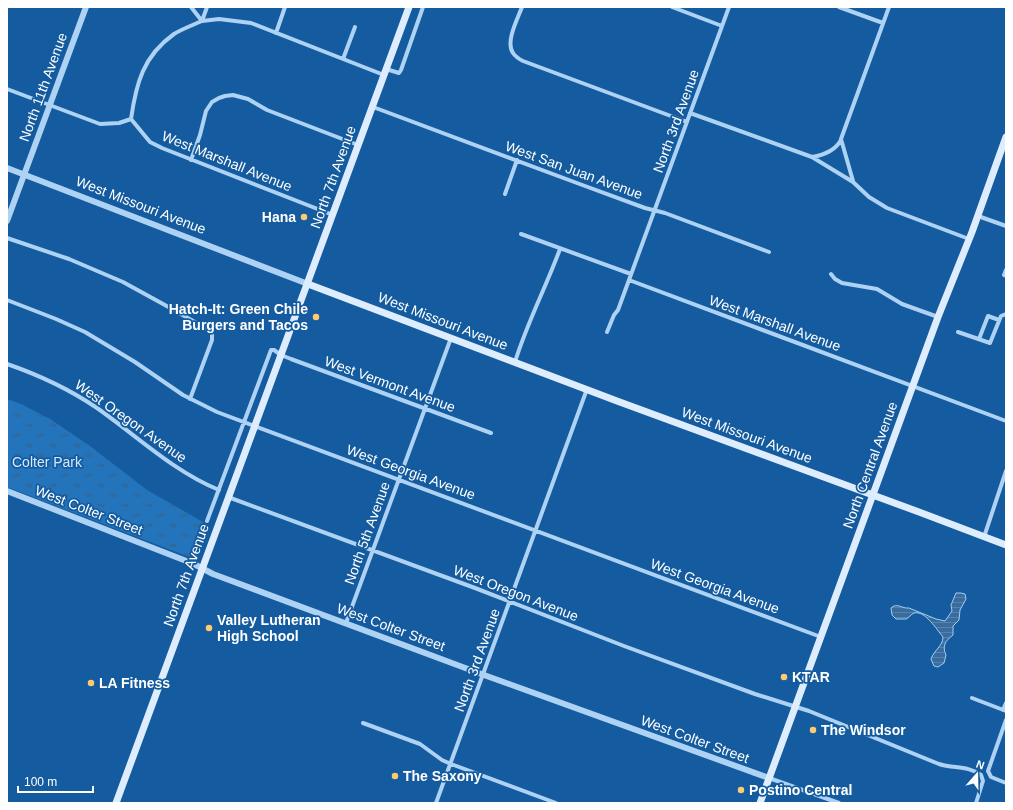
<svg xmlns="http://www.w3.org/2000/svg" width="1013" height="810" viewBox="0 0 1013 810" font-family="Arial,sans-serif">
  <style>
    .park { fill: url(#park-tufts) }
    .water { fill: url(#water-rules); stroke: #9fcef6 }
    .lines { fill: none; stroke-linecap: round; stroke-linejoin: round }
    .minor { stroke: #add2f4; stroke-width: 4 }
    .tertiary { stroke: #add2f4; stroke-width: 6 }
    .secondary { stroke: #ddedfd; stroke-width: 7 }
    .poi-dot { fill: #ffcb70; stroke: #145b9f; stroke-width: 1.5 }
    .labels { text-anchor: middle; stroke-width: 3.5; stroke-linejoin: round; paint-order: stroke }
    .street-label { font-size: 14px; fill: #fff; stroke: #145b9f }
    .poi-label { font-size: 14px; font-weight: bold; fill: #fff; stroke: #145b9f; text-anchor: start }
    .park-label { font-size: 14px; fill: #d5eafd; stroke: #145b9f }
  </style>
  <defs>
    <pattern id="park-tufts" width="24" height="20" patternUnits="userSpaceOnUse"><rect width="24" height="20" fill="#2474bc"/><path d="M3 7l-1-3M5 7V3M7 7l1-3M15 17l-1-3M17 17v-4M19 17l1-3" fill="none" stroke="#386084"/></pattern>
    <pattern id="water-rules" width="6" height="5" patternUnits="userSpaceOnUse"><rect width="6" height="5" fill="#3a6c9d"/><path d="M0 2.5h6" fill="none" stroke="#5882ac"/></pattern>
  </defs>
  <rect width="100%" height="100%" fill="#145b9f"/>
  <!-- park -->
  <path class="park" d="M7,399l14,5 29,15 40,27 57,44 56,32 6,7 -11,28 -6,1 -185,-71z"/>
  <!-- water -->
  <path class="water" d="M956,593h5l4,1 1,5 -6,11 -1,10 -6,6v9c-8,6 -11,11 -7,20l-2,8 -6,4 -4,-1 -3,-7c3,-9 12,-13 12,-22 -6,-7 -18,-27 -29,-24 -3,1 -5,5 -8,6 -3,0 -7,0 -10,0l-4,-4 -1,-7c6,-6 11,1 18,0l27,11 9,2 7,-10 -1,-6z"/>
  <g class="lines">
    <!-- minor -->
    <path class="minor" d="M191,7l11,14 17,-2 32,4 133,52
      M522,7c-4,11 -17,35 -9,46 2,3 6,6 10,8l164,61
      M672,7l50,19
      M839,7l44,16
      M276,33l9,-26
      M343,59l12,-32
      M386,69l13,4 2,-3 22,-63
      M7,89l93,35 19,-1 12,-4
      M373,107l212,79 60,22 20,5 104,39
      M690,113l122,44 41,25 16,15 18,11 82,31
      M131,119l19,23 12,6 171,67
      M131,119c5,-35 12,-63 43,-85 8,-5 19,-9 28,-13l5,-14
      M812,157c12,-2 23,-6 29,-17
      M191,160l9,-25 6,-24 6,-9 7,-4 6,-2 8,-1 15,4 19,11 91,35
      M853,181l-12,-42 48,-132
      M505,194l12,-34
      M978,216l28,10
      M521,234l110,40
      M7,238l62,21 54,23 51,28 38,22v8l-22,59
      M1006,270l-2,5 2,1
      M831,274l4,5 7,4 35,6 25,15 36,13
      M629,280l377,141
      M7,300l49,19 29,13 50,30 48,33 34,17 604,225
      M607,332l7,-17 4,-5 111,-303
      M958,332l32,11 11,-27 5,-2
      M979,339l9,-23 11,4
      M515,362c12,-39 31,-75 45,-113
      M7,364c32,11 62,25 90,44 40,28 76,63 122,82
      M228,497l247,91 149,58 131,48 54,17 130,53c15,5 28,1 42,11l2,6 -7,22
      M207,521l64,-171h3l7,5 10,4 200,74
      M984,537l22,-66
      M346,623l105,-285
      M972,698l34,13
      M1003,710l3,-7
      M1006,720l-18,51 3,6 15,6
      M363,723l57,21 22,16 9,4 105,39
      M769,778l70,25
      M436,803l151,-414"/>
    <!-- tertiary -->
    <path class="tertiary" d="M7,168l301,116
      M7,221l79,-214
      M7,491l187,73 19,10 271,101 285,103"/>
    <!-- secondary -->
    <path class="secondary" d="M308,284l309,117 302,111 87,33
      M116,803l293,-796
      M760,803l178,-486 34,-85 34,-95"/>
  </g>
  <!-- markers -->
  <g class="poi-dot">
    <circle cx="304" cy="217" r="4"/>
    <circle cx="316" cy="317" r="4"/>
    <circle cx="209" cy="628" r="4"/>
    <circle cx="784" cy="677" r="4"/>
    <circle cx="91" cy="683" r="4"/>
    <circle cx="813" cy="730" r="4"/>
    <circle cx="395" cy="776" r="4"/>
    <circle cx="741" cy="790" r="4"/>
  </g>
  <g class="labels">
    <!-- street labels -->
    <g class="street-label">
      <text transform="translate(43 87) rotate(-70)" y="5">North 11th Avenue</text>
      <text transform="translate(676 121) rotate(-70)" y="5">North 3rd Avenue</text>
      <text transform="translate(227 161) rotate(22)" y="5">West Marshall Avenue</text>
      <text transform="translate(574 170) rotate(20)" y="5">West San Juan Avenue</text>
      <text transform="translate(333 177) rotate(-70)" y="5">North 7th Avenue</text>
      <text transform="translate(141 205) rotate(21)" y="5">West Missouri Avenue</text>
      <text transform="translate(443 321) rotate(21)" y="5">West Missouri Avenue</text>
      <text transform="translate(775 323) rotate(20)" y="5">West Marshall Avenue</text>
      <text transform="translate(390 384) rotate(20)" y="5">West Vermont Avenue</text>
      <text transform="translate(131 421) rotate(35)" y="5">West Oregon Avenue</text>
      <text transform="translate(747 435) rotate(20)" y="5">West Missouri Avenue</text>
      <text transform="translate(870 465) rotate(-70)" y="5">North Central Avenue</text>
      <text transform="translate(411 472) rotate(20)" y="5">West Georgia Avenue</text>
      <text transform="translate(89 510) rotate(21)" y="5">West Colter Street</text>
      <text transform="translate(367 533) rotate(-70)" y="5">North 5th Avenue</text>
      <text transform="translate(186 575) rotate(-70)" y="5">North 7th Avenue</text>
      <text transform="translate(715 586) rotate(20)" y="5">West Georgia Avenue</text>
      <text transform="translate(516 593) rotate(21)" y="5">West Oregon Avenue</text>
      <text transform="translate(391 627) rotate(20)" y="5">West Colter Street</text>
      <text transform="translate(477 660) rotate(-70)" y="5">North 3rd Avenue</text>
      <text transform="translate(695 739) rotate(20)" y="5">West Colter Street</text>
    </g>
    <!-- poi labels -->
    <g class="poi-label">
      <text x="296" y="222" text-anchor="end">Hana</text>
      <text x="308" y="314" text-anchor="end">Hatch-It: Green Chile<tspan x="308" dy="16">Burgers and Tacos</tspan></text>
      <text x="217" y="625">Valley Lutheran<tspan x="217" dy="16">High School</tspan></text>
      <text x="792" y="682">KTAR</text>
      <text x="99" y="688">LA Fitness</text>
      <text x="821" y="735">The Windsor</text>
      <text x="403" y="781">The Saxony</text>
      <text x="749" y="795">Postino Central</text>
    </g>
    <!-- park labels -->
    <g class="park-label">
      <text x="47" y="467">Colter Park</text>
    </g>
  </g>
  <!-- border -->
  <rect width="1013" height="810" fill="none" stroke="#ffffff" stroke-width="16"/>
  <!-- north arrow -->
  <g transform="translate(977 774) rotate(20)" stroke="#145b9f" stroke-width="3" paint-order="stroke">
  <path d="M0-3L7 15L0 10L-7 15Z" fill="#ffffff"/>
  <text y="-6" font-size="11" font-weight="bold" text-anchor="middle" fill="#ffffff">N</text>
  </g>
  <!-- scale -->
  <path d="M18 786v6h75v-6" fill="none" stroke="#ffffff" stroke-width="2"/>
  <text x="24" y="786" font-size="12" fill="#ffffff" stroke="#145b9f" stroke-width="3" paint-order="stroke">100 m</text>
</svg>
